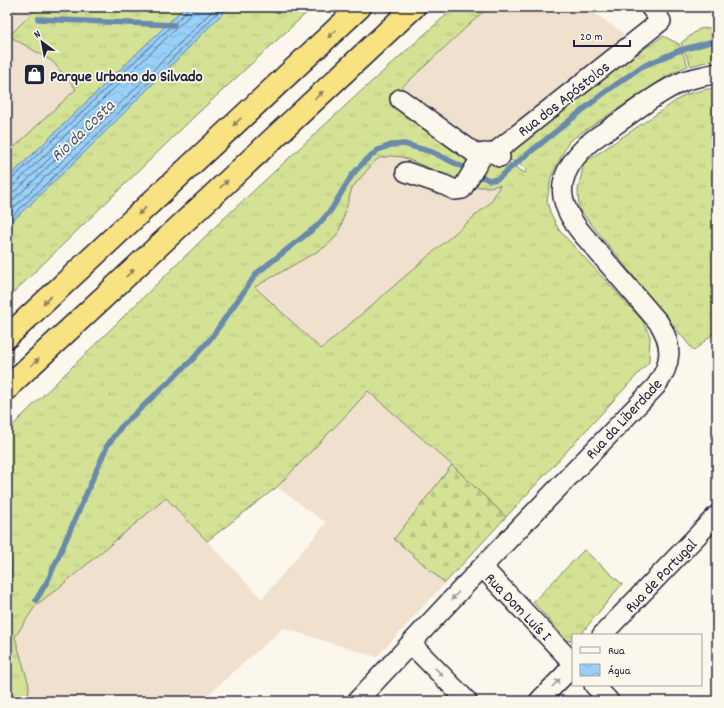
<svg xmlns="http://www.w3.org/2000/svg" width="724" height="708" viewBox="0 0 724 708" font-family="Dekko,sans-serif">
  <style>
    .built { fill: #f0e1ce }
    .grass { fill: url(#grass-tufts); stroke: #7a8268 }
    .forest { fill: url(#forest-firs); stroke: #7a8268 }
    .water { fill: url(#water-waves); stroke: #698aac }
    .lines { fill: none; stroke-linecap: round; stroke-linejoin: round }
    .shore { stroke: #526887; stroke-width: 1 }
    .stream { stroke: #698aac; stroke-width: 5.5 }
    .minor-casing { stroke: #22223b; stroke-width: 22 }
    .trunk-casing { stroke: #22223b; stroke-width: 25 }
    .minor { stroke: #fbf7ec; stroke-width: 19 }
    .trunk { stroke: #f8e281; stroke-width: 22 }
    .oneway { fill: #8d825e }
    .oneway2 { fill: #99979c }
    .labels { text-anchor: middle; stroke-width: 3.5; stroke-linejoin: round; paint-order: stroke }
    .poi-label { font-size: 16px; font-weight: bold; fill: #22223b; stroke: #fbf7ec; text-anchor: start }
    .street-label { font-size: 16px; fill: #22223b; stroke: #fbf7ec }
    .water-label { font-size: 17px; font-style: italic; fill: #465674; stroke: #fbf7ec }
  </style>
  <defs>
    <pattern id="grass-tufts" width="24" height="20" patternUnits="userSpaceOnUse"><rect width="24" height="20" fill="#d3e295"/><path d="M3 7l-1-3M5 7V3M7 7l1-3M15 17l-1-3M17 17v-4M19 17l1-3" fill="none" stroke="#b5c281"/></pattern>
    <pattern id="forest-firs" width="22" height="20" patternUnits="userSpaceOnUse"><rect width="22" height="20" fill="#d3e295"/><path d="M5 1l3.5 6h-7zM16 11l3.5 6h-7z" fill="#b5c281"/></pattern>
    <pattern id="water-waves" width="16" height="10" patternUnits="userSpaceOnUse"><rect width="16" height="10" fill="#99d0f8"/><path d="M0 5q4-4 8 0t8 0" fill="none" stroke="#84b2d6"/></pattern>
  </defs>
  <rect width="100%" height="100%" fill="#fbf7ec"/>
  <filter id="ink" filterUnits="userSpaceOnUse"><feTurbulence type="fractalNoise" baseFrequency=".025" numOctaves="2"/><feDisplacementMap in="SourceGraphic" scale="8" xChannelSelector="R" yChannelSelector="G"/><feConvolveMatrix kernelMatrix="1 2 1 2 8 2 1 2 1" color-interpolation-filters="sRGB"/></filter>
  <g filter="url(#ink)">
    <!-- built -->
    <path class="built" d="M7,7h31l-29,29 43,25 24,28 -69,65z
      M488,7h98l37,26 11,23 -133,99 -2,3 -16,8 -10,-5 -14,-6 -56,-41 -6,-22z
      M390,156l12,1 59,24 28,6 11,-2 -9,17 -170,148 -66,-63 70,-40 5,-4 4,-4 7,-13 11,-38 23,-27 5,-3z
      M368,391l84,74 -58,74 51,44 -68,74 -94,-29 -82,73h-173l1,-16 -14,-48 21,-32 25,-19 105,-88 96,101 64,-76 -49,-36z"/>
    <!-- grass -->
    <path class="grass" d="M38,7h147l-178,172v-25l69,-65 -24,-28 -43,-25z
      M229,7h84l-115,106 -191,186v-73l80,-76z
      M455,7h33l-91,85 13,8 -7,14 56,41 14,6 -12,20 -59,-24 -12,-1 -10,2 -5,3 -23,27 -11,38 -3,7 -4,6 -9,8 -70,40 66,62 170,-147 9,-17 -11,2h-19l13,-21 16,-8 26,15 2,-4 -26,-14 133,-99 29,-20 16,8 9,22 -16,7 -103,68 -18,36 -4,24 3,11 9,18 83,90 8,16 -1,26 -143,155 -54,-52 -84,-74 -18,20 -73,76 -70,54 -41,-43 -105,88 -25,19 -21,32 14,48 -1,16h-19l3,-105 -2,-53 -3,-11v-100l13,-14 199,-195 139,-129z
      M717,27v32l-26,7 -10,-23 18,-14z
      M717,87v243l-23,21 -115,-142 -1,-19 6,-27 102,-69z
      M584,550l38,34 -42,51h-7v5l-6,1 -34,-39z"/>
    <!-- forest -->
    <path class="forest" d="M452,465l54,52 -61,66 -51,-44z"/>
    <!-- water -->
    <path class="water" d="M185,7h44l-142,143 -80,76v-47z"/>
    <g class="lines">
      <!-- shore -->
      <path class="shore" d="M7,181l4,-1 175,-168 1,-5
        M7,186h4l4,-2 175,-169 2,-3 1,-5
        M7,192h6l6,-4 86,-83h3v3l-31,31 -70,67
        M7,214l74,-71 135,-136
        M7,221l78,-74 138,-140"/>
      <!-- stream -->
      <path class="stream" d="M38,19l136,6
        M36,600l12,-20 36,-81 23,-53 14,-19 71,-67 19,-22 46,-65 60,-47 14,-16 21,-35 13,-14 13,-11 13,-5 13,-1 28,8 57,28c10,1 13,-5 20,-11l95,-76 37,-26 37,-16 39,-11"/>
      <defs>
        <path id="minor" d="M400,99l76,55 18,-1
          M500,157l-6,-4 167,-132 -11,-14
          M406,172l38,13 11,5 7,-1 22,-36
          M482,567l91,96
          M602,635l115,-120
          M411,644l56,57
          M594,685l15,16
          M357,701l125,-134 174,-181c16,-22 17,-41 3,-63l-79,-92c-10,-13 -20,-30 -17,-47 2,-14 13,-28 22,-37 7,-8 18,-14 27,-20 23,-16 46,-35 72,-46 11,-4 22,-5 33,-8
          M539,701l34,-35"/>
        <path id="trunk" d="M7,337l353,-330
          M7,389l6,-7 401,-375"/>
      </defs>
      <!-- minor casing -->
      <use href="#minor" class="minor-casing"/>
      <!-- trunk casing -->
      <use href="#trunk" class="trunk-casing"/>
      <!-- minor -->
      <use href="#minor" class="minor"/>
      <!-- trunk -->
      <use href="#trunk" class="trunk"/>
    </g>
    <!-- one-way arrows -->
    <defs><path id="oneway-solid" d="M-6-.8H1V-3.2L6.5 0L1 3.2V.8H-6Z"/></defs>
    <g class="oneway">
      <use href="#oneway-solid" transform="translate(332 34) rotate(137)"/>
      <use href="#oneway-solid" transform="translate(319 95) rotate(-43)"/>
      <use href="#oneway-solid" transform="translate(237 122) rotate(137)"/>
      <use href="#oneway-solid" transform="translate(224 184) rotate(-43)"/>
      <use href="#oneway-solid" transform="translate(142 211) rotate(137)"/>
      <use href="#oneway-solid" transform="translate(130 273) rotate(-43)"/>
      <use href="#oneway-solid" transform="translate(47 300) rotate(137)"/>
      <use href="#oneway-solid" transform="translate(35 362) rotate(-43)"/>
    </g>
    <g class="oneway2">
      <use href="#oneway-solid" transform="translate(455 596) rotate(132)"/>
      <use href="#oneway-solid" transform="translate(439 672) rotate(46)"/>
      <use href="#oneway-solid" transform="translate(556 683) rotate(-46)"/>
    </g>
  </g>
  <!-- icons -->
  <defs>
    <symbol id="shop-square" viewBox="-11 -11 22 22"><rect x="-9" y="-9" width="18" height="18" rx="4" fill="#22223b" stroke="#fbf7ec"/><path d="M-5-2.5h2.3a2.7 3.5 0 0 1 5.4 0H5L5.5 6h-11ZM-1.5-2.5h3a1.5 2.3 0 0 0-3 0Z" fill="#fff"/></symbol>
  </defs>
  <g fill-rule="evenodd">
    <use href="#shop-square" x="22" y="62" width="25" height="25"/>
  </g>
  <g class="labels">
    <!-- poi labels -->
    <g class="poi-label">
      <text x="50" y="81">Parque Urbano do Silvado</text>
    </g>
    <!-- street labels -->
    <g class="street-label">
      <text transform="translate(563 98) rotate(-38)" y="6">Rua dos Apóstolos</text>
      <text transform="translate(623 418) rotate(-47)" y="6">Rua da Liberdade</text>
      <text transform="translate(660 575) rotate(-46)" y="6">Rua de Portugal</text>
      <text transform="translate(519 606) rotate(46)" y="6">Rua Dom Luís I</text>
    </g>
    <!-- water labels -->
    <g class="water-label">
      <text transform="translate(82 130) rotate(-44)" y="6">Rio da Costa</text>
    </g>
  </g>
  <!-- margin -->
  <rect width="724" height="708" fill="none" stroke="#fbf7ec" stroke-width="24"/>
  <rect x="12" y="12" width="700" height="684" fill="none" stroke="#22223b" stroke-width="1.5" filter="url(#ink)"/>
  <!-- legend -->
  <rect x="572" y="634" width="130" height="52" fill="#fbf7ec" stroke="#a4a2a5"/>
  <rect x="580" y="647" width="20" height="6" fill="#fbf7ec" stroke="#a4a2a5"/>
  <text x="608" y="654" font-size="12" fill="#22223b">Rua</text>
  <rect x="580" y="664" width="20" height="12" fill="url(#water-waves)" stroke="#a4a2a5"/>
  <text x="608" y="674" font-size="12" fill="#22223b">Água</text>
  <!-- north arrow -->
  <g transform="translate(42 42) rotate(328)" stroke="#fbf7ec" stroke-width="3" paint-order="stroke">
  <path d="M0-3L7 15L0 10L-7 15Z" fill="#22223b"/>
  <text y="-6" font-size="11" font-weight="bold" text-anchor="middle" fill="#22223b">N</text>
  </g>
  <!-- scale -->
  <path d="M574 40v6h56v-6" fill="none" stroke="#22223b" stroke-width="2"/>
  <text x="580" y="40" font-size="12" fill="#22223b" stroke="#fbf7ec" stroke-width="3" paint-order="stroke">20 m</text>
</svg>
